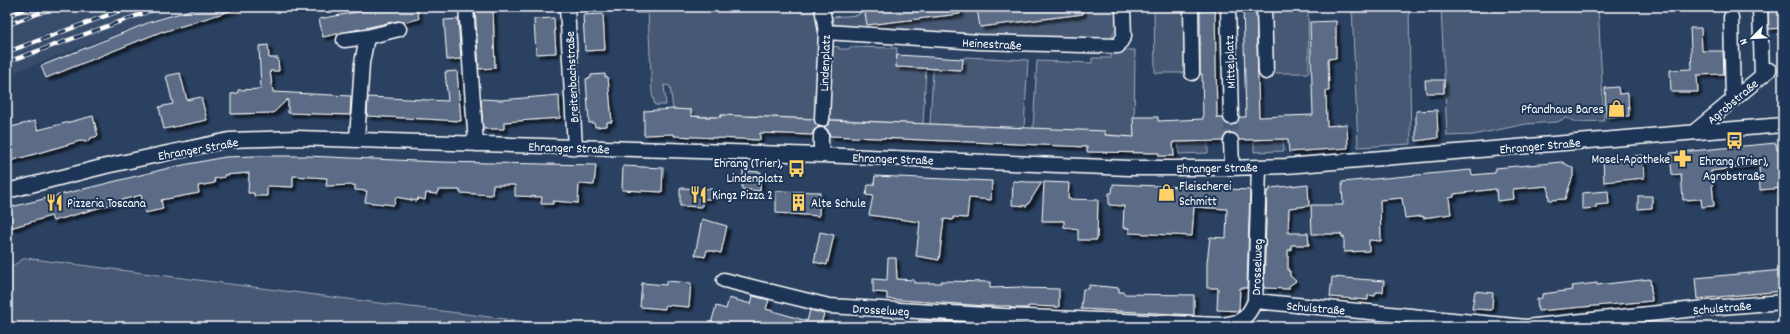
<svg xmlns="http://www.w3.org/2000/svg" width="1790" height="334" viewBox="0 0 1790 334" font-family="Dekko,sans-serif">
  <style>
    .built { fill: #394e6c }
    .green { fill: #465975; stroke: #a2acba }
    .building { fill: #5b6c86; stroke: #fff; filter: url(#shadow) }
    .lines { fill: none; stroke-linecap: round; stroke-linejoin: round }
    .minor-tunnel { stroke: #4a5e79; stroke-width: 14; stroke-dasharray: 14 7; stroke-linecap: butt }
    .minor-casing { stroke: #fff; stroke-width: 17 }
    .minor { stroke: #1d3557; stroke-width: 14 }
    .rail-casing { stroke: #fff; stroke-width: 4.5 }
    .rail { stroke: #1d3557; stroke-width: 3; stroke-dasharray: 9; stroke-linecap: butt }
    .labels { text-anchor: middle; stroke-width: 4; stroke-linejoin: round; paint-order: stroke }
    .street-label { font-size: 13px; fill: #fff; stroke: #1d3557 }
    .poi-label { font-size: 13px; fill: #fff; stroke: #1d3557; text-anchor: start }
  </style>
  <defs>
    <filter id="shadow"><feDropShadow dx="3.5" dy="3.5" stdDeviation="1" flood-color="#0009"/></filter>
  </defs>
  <rect width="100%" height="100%" fill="#2a4161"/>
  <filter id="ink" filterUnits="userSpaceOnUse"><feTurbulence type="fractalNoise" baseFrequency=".025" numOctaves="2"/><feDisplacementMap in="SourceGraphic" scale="8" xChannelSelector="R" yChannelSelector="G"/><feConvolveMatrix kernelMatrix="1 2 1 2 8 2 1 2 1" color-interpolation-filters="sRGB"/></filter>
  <g filter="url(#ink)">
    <!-- built -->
    <path class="built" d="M7,7h181l-181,68z"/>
    <!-- green -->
    <path class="green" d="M635,7h165l1,6 16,-2 4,28 -3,80 -68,-3 -20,2v-3h-9v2l-30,-1v-6l-18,-1 -3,-23 -6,-1 2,20h-11l-3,-11 -4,-81h-12z
      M859,7h258l1,23 -4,1 -3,10 -274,-12 -6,-12 28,-2z
      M1154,7h33v66h-32z
      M1270,7h38l1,66h-37z
      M1352,7h57l2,137 -53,3z
      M1441,7h157l6,114 -27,1 -11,-4 -9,4 -31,2 -53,11 -26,1z
      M830,46l9,1v2h10l1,-2 47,1 -1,19 30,1 -3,56 -96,-5z
      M1111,50h24l-1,87 -101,-8 4,-68 55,2v-5h19z
      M965,57l63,3 -4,68 -94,-4 3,-55 29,1 1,-11z
      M1283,139l1,12 -30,1v-12z
      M1208,141v12l-29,1 -1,-12z
      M25,258l543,69h-561v-58z"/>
    <!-- building -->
    <path class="building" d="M201,7h34l1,2 -73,23v-1l-117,47 -5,-12 109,-44z
      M384,7h33l2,12 -15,3 -7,-1 -74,16 -4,-18z
      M475,7h18l2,61 -16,1z
      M864,7h96v7l-93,11z
      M988,7h95v7l-103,13 -3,-19z
      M1200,7h15l2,111h6l4,6 4,1 5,-1 3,-7h7l-3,-110h13l3,110 54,-2 -3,-93 26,-1v37l-8,1 1,32h-3l1,35 20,-2 1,24 -59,4 -1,-13 -49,1 -4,-6 -5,-1 -4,1 -3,7 -50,1 1,14h-15v-3l-72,-1v-5l-257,-11 -2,-6 -4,-3 5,-3 1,-4 275,11v4l29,2 -1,-20h25v4l45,-2 -1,-45h-2z
      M1768,7h15v21l-14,1z
      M603,14l2,36 -20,1 -2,-36z
      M554,18l2,35 -20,1 -2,-35z
      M458,19l3,40 -14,1 -3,-40z
      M1690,28h11l1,23h21l1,23 -27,1 1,17h-27l-1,-22 22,-1z
      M268,45l1,13h9l1,13h-9l3,21 78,4 -1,19 -62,-2v-14l-15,14 -42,1v-20l7,-1v-3l23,-1 -2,-43z
      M897,55l66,4 -1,11 -66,-3z
      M457,71l4,50 -94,-5 1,-19 80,4 -3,-29z
      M180,73l7,27 14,-3 6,23 -43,9 -5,-22 14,-3 -7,-28z
      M605,74v3h3l4,45h-5v4l-12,1 -1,-4h-5l-3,-44 5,-1v-3z
      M1425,80h19v13h-18z
      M1618,87l1,7 9,-1 1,23 -23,1 -1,-29z
      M559,95l1,23 -56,4v7h-21l-2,-30 20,1z
      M673,109l18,1v6l12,1h18v-2l93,4 1,4 4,4 -5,3 -2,5 -52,-2v7l-86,-4v-2l-30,1v-24z
      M1437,110l1,28 -22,3v-30z
      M93,116l5,20 -7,2 -4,4 -7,-1 -73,21v-34l28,-7 3,9z
      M1776,143l1,7 5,-1 1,39 -23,2 -1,-25 -48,6 3,35 -12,1 -1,-8 -18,1 -2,-26 -9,1 -2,-22z
      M1643,155l1,23 -40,4 -1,-23z
      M255,156h52l132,6 157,3 -2,20 -15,-1 -1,19 -25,-2v3h-12l1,-7 -27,-1v-11h-22l-1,10 -32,-2v-3h-22v4l-12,-1 -1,7 -7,-2 -1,3 -21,-4 -2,8 -29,-3 2,-11 -12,-1v-5l-29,1 1,-8 -34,-2v11l-26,-1v10h-13v-3h-6l1,-20 -25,2 1,2 -11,2 1,4 -17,3 1,7 -38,7 2,9 -18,4 -4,-18 -23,6 1,1 -55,16 -11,3 -2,-5 -44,13v-21l166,-41 52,-10z
      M1562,162l11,6v8l-8,23 -16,1 -1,-14 -35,3 1,10 -17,2 -1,-12 -42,5v3l-5,1 2,16 -28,4v-2l-18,2 -3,-20 -22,2 1,41 -12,-1v11l-25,1v-15h-2l-1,-3h-29l-1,-29h32l-1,-23 129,-12 1,5 23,-2v-5z
      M623,166l40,2 -1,24 -40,-2z
      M743,171l18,1 -1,19 -18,-2z
      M875,176l117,5 -1,19 -22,-2 -2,20 -14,-1v3l-9,-1 -5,41 -23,-4 4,-34 -51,-7 4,-19 -7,-1 2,-10h6z
      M1013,181l15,1h14l-15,24 -15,-1z
      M1044,182l25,1 -1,16 30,1 -1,40h-19v-11l-14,-2v-6h-22z
      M1113,184l137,6 -3,98h-7l-1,23 -22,-1 1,-22h-11v-25l3,-26 16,1 1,-29 -33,-2 -2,29 -63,-3v-5h-6l1,-22 -15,-1v-12h3z
      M1308,184l1,22 -20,2 -1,25h20l1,12h-18v5h-3v21h2v5l6,5 -7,5v3l-25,-1 3,-97h3v-3z
      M680,188l32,1 -1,10h-9v8l-22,-1z
      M776,191l44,1 -1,24 -43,-3z
      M1608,191l1,13 -13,1v3l-14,1v-16z
      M1638,196h14v12l-14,1z
      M702,219l25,7 -6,27 -14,-3 -2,7 -10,-2z
      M820,232l14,3 -7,30 -13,-3z
      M888,258h8l1,21 17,1v3h27v-2l49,1v6l33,-1v1l36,1v18l-31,-1v2h-18v-2h-24l-99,-7v-6l-14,-1v-13l14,1z
      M1783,270v21l-86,8 -2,-21z
      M1332,277l52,4 -1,11h-7l-1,4 -7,-1v5l-38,-3z
      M1650,279l2,22 -114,10 -1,-12 5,-1v-4l31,-4 -1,-4 25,-3v2z
      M666,281l25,2 -2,24 -24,-2v4l-25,-2 2,-24 24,2z
      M1089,285l30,3v4h5v2l70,1v20l-113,-6 2,-20h6z
      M1475,291l18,2 -1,17 -20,-1z
      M753,296l16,4 -3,9 41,12 3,-11 14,4 -4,13h-110l6,-21 10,3 3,-11 22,6z
      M919,320l66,3v4h-66z"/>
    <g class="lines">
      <!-- minor-tunnel -->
      <path class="minor-tunnel" d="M1231,117v24"/>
      <defs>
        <path id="minor" d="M466,7l10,137
          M567,7l8,141
          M822,7l4,25 -4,87
          M1191,7l1,66
          M1228,7l3,110
          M1264,7l2,65
          M1760,7l2,68
          M1731,17l2,83
          M826,32l153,10 139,4 6,-10 -1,-29
          M367,37l32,-8
          M344,40l23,-3 -5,26 -5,76
          M1694,132l75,-62
          M1231,141l1,27
          M821,155v-20
          M7,191l99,-25 123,-26 68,-2 524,17 308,13h103l54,-2 497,-41
          M724,280l105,26 175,10 216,9c20,-2 26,-4 35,-24l4,-134
          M1255,301l271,26 170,-18 87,-7"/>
      </defs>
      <!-- minor casing -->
      <use href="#minor" class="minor-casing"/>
      <!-- minor -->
      <use href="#minor" class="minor"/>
      <defs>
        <path id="rail" d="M7,16l23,-9
          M7,25l49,-18
          M7,52l123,-45
          M7,62l154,-55"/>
      </defs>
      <!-- rail casing -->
      <use href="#rail" class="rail-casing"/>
      <!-- rail -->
      <use href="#rail" class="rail"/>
    </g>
  </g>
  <!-- icons -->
  <defs>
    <symbol id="shop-bare" viewBox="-9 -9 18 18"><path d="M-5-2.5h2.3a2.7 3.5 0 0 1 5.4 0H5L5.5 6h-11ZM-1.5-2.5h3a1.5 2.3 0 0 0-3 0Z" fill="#ffd166" stroke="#1d3557" stroke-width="2.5" paint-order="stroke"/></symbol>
    <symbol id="bus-bare" viewBox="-9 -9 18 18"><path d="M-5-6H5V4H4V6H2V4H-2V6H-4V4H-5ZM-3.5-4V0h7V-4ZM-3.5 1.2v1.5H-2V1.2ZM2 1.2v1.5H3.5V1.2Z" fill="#ffd166" stroke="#1d3557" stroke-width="2.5" paint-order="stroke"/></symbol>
    <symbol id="pharmacy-bare" viewBox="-9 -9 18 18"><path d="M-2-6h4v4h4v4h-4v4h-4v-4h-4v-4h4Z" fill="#ffd166" stroke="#1d3557" stroke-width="2.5" paint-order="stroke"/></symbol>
    <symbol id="restaurant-bare" viewBox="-9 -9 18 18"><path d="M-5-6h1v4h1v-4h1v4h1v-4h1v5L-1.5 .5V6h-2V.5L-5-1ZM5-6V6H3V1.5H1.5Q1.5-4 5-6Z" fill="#ffd166" stroke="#1d3557" stroke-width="2.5" paint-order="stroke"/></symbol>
    <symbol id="building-bare" viewBox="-9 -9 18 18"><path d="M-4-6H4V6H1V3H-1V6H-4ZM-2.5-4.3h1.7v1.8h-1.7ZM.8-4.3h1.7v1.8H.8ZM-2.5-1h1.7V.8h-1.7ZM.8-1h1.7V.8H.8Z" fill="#ffd166" stroke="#1d3557" stroke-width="2.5" paint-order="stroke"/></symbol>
  </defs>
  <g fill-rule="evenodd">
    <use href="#shop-bare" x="1604" y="96" width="25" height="25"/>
    <use href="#bus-bare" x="1722" y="128" width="25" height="25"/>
    <use href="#pharmacy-bare" x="1670" y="146" width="25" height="25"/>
    <use href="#bus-bare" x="784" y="156" width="25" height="25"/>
    <use href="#shop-bare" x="1154" y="180" width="25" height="25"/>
    <use href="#restaurant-bare" x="686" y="182" width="25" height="25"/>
    <use href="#restaurant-bare" x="42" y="190" width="25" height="25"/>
    <use href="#building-bare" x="786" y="190" width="25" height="25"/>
  </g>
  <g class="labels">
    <!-- street labels -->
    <g class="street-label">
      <text transform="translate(992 43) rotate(3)" y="5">Heinestraße</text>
      <text transform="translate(1229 62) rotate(-92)" y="5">Mittelplatz</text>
      <text transform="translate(824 63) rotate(-88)" y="5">Lindenplatz</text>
      <text transform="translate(571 77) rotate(-93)" y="5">Breitenbachstraße</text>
      <text transform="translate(1732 101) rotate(-40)" y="5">Agrobstraße</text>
      <text transform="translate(1540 145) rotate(-5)" y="5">Ehranger Straße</text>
      <text transform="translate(569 147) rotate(2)" y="5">Ehranger Straße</text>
      <text transform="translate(198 148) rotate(-10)" y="5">Ehranger Straße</text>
      <text transform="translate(893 158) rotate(2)" y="5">Ehranger Straße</text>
      <text transform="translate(1217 167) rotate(-1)" y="5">Ehranger Straße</text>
      <text transform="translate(1256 267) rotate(-88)" y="5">Drosselweg</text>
      <text transform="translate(1316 307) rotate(5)" y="5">Schulstraße</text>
      <text transform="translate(1722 307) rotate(-5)" y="5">Schulstraße</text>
      <text transform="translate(881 309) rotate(3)" y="5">Drosselweg</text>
    </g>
    <!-- poi labels -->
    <g class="poi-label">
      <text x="1604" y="113" text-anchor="end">Pfandhaus Bares</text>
      <text x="1670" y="163" text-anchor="end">Mosel-Apotheke</text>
      <text x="1734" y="165" text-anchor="middle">Ehrang (Trier),<tspan x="1734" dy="15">Agrobstraße</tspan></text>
      <text x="783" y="167" text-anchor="end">Ehrang (Trier),<tspan x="783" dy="15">Lindenplatz</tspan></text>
      <text x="1179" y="190">Fleischerei<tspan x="1179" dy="15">Schmitt</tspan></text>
      <text x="712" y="199">Kingz Pizza 2</text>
      <text x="67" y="207">Pizzeria Toscana</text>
      <text x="811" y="207">Alte Schule</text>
    </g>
  </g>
  <!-- margin -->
  <rect width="1790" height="334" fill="none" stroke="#1d3557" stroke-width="24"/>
  <rect x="12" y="12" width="1766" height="310" fill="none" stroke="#fff" stroke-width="1.5" filter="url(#ink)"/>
  <!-- north arrow -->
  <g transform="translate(1752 38) rotate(246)" stroke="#1d3557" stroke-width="3" paint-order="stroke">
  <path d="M0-3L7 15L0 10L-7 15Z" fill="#ffffff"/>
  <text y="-6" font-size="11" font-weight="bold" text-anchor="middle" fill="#ffffff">N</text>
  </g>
</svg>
